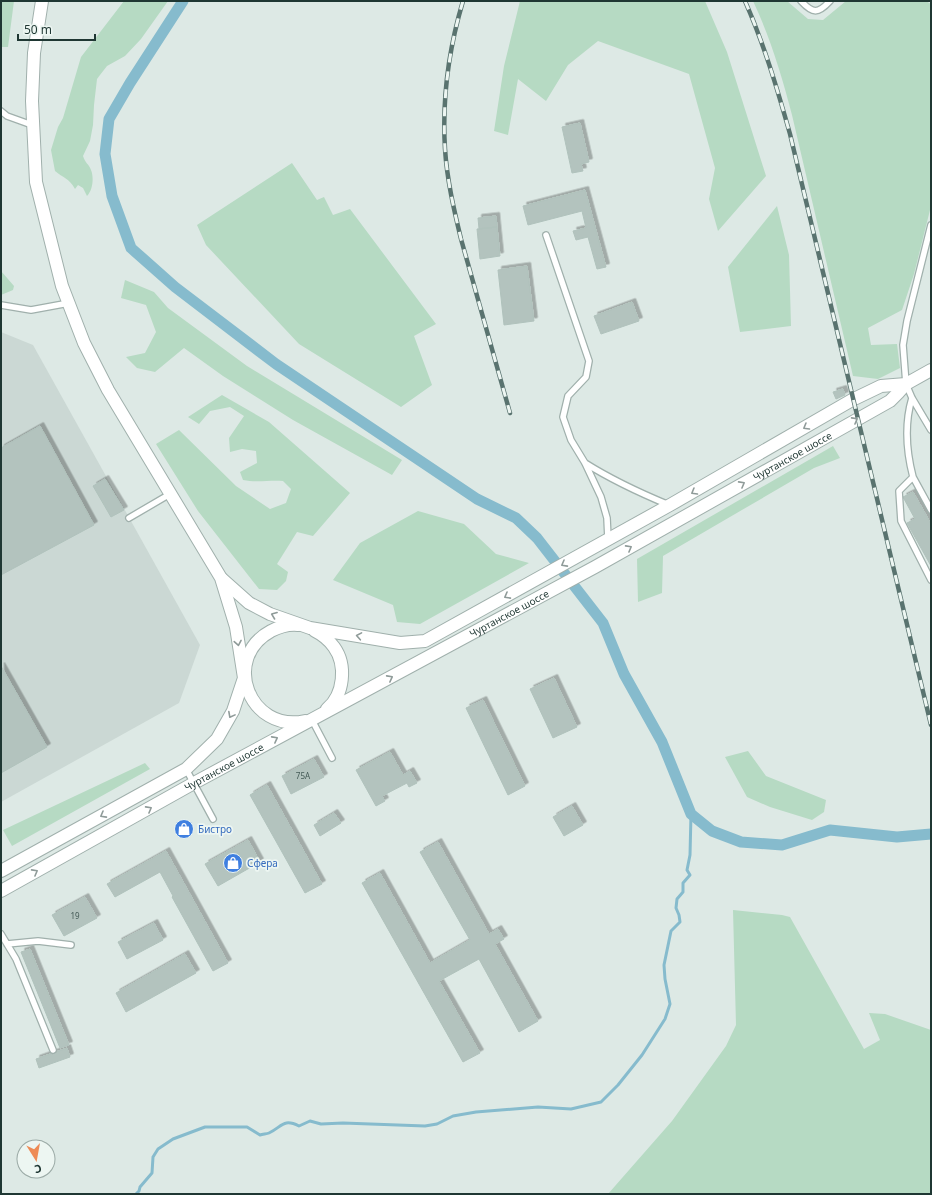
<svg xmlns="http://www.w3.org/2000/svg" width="932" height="1195" viewBox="0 0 932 1195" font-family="'Noto Sans',sans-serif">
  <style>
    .built { fill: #cbd8d4 }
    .green { fill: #b6dac3 }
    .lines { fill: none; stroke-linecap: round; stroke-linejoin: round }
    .stream { stroke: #86bbcd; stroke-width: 3 }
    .canal { stroke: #86bbcd; stroke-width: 11 }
    .building { fill: #b3c3be; stroke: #b0c2bc; filter: url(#shadow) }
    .service-casing { stroke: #a0b0ac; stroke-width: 8 }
    .tertiary-casing { stroke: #a0b0ac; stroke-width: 14 }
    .service { stroke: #fff; stroke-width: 5.5 }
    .tertiary { stroke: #fff; stroke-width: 12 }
    .rail-casing { stroke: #59736f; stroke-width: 4.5 }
    .rail { stroke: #edf6f2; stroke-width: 3; stroke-dasharray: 9; stroke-linecap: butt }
    .oneway { stroke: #8f9b99 }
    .labels { text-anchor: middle; stroke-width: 3.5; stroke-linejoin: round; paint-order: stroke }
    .number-label { font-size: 8px; fill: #445a56 }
    .street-label { font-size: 10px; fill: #1f3733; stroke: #edf6f2 }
    .shop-label { font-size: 10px; fill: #366cbe; stroke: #edf6f2; text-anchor: start }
  </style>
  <defs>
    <filter id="shadow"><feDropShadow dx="3.5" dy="-3.5" stdDeviation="0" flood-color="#0004"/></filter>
  </defs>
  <rect width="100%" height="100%" fill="#dde9e5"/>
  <!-- built -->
  <path class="built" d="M1,332l32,13 167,300 -21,58 -178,99z"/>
  <!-- green -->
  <path class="green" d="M1,1h13l-6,46h-7z
    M124,1h44l-27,38 -16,17 -18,10 -7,9 -3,4 -3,26 -1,20 -3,16 -7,15c2,7 6,8 8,14 3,7 2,20 -4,26l-4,-8 -5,-3 -3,4c-6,-11 -12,-11 -20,-18l-4,-21 7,-23 5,-9 18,-61z
    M520,1h185l22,51 39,124 -48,55 -9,-32 6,-31 -26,-94 -91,-33 -30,24 -22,36 -28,-22 -10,56 -14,-4 10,-65z
    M753,1h34l21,18 15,1 23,-19h80l5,3v202l-17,68 -12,36 -34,18 3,17 26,-1 3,24 -22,11 -25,-3 -61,-261c-10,-39 -22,-78 -39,-114z
    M292,163l25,37 7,-3 9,18 17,-6 86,115 -22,12 18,49 -31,22 -102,-63 -93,-99 -9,-20z
    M777,206l12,49 2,71 -51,6 -12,-65z
    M1,271l13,15 -1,4 -12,5z
    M125,280l29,12 14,16 79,58 155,94 -10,15 -99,-55 -70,-44 -39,-28 -29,24 -18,-4 -11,-11 19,-4 11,-21 -10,-27 -25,-7z
    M222,395l47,27 81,71 -37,43 -16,-4 -20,32 11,8 -2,9 -9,9 -18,-1 -61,-78 -42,-67 23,-14 57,56 34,23 16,-6 5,-14 -8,-8c-15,-1 -26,2 -40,-1l-3,-8 17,-9 -1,-12 -14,-2 -12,3 -1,-14 15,-22 -14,-9 -20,4 -11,13 -11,-7z
    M833,446l7,12 -26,10 -151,88 -1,37 -24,9 -1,-43z
    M418,511l46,13 32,30 33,9 -109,61 -23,-2 -4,-17 -60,-25 27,-37z
    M748,751l18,25 60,24 -2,12 -12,8 -42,-13 -23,-10 -22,-40z
    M145,763l5,6 -138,77 -9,-16z
    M733,910l49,5 8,2 74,132 16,-9 -11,-27 16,1 46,16v164h-323l64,-73 54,-75 10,-21z"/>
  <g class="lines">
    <!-- stream -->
    <path class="stream" d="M136,1194l3,-3 1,-4 12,-14 1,-16 5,-8 15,-10 32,-12h42l13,8c3,-1 7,-1 9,-2 13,-6 14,-15 30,-7l11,-5 11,3 22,-1 82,3 12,-2 16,-8 23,-4 62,-5 33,2 30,-7 17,-17 24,-30 23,-36 5,-15 -5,-25 -1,-14 7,-34 9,-9 -1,-7 -3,-7 1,-9 6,-7v-9l7,-8 -3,-5 3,-15 1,-41"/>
    <!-- canal -->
    <path class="canal" d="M183,1l-53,82 -21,36 -4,35 7,42 19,52 44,39 101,77 201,135 39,19 21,20 66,85 21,51 38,68 29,72 21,17 29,11 41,3 48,-15 67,7 34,-3"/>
  </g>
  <!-- building -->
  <path class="building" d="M580,123l9,39 -8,2 2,7 -11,2 -10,-46z
    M585,190l21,77 -9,2 -9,-32 -12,3 -3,-9 13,-3 -4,-17 -54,14 -5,-19z
    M496,216l1,11 -18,2 -1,-11z
    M497,227l3,29 -20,3 -3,-30z
    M527,266l7,55 -30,4 -6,-55z
    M632,302l7,19 -38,13 -7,-18z
    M843,389l2,6 -9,4 -3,-7z
    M40,426l54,99 -93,50v-127z
    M105,479l19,31 -13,7 -18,-31z
    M913,492l18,32v42l-24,-43 8,-4 -12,-22z
    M1,666l46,81 -46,26z
    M554,678l23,49 -24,11 -23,-49z
    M483,700l42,86 -17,9 -42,-87z
    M390,752l13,23 7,-4 7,12 -8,4 -2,-4 -25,13 3,5 -9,5 -20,-36z
    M314,759l10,18 -33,17 -9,-18z
    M267,785l55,99 -17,9 -55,-98z
    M572,806l11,19 -19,11 -11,-19z
    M334,813l7,10 -21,13 -6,-11z
    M248,840l12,22 -42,24 -13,-22z
    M438,842l51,92 9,-5 6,10 -9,5 43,77 -19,11 -40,-73 -40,22 41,72 -17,9 -101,-179 18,-10 50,90 40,-23 -50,-88z
    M166,851l62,112 -15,8 -41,-74 1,-1 -13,-24 -45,25 -8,-13z
    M85,897l12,21 -33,18 -12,-21z
    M154,923l9,17 -36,19 -9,-17z
    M30,949l39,96 -9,3 -39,-96z
    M185,954l11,19 -70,39 -10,-19z
    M67,1048l3,9 -31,11 -3,-9z"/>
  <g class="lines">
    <defs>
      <path id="service" d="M801,1c12,13 17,13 29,0
        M1,111l6,5 25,9
        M931,225l-24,96 -4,24 3,39 6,14 19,32
        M546,235l43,126 -3,16 -18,19 -5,21 8,23 14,23 16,34 6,21 1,21
        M1,305l30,5 38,-7
        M912,398c-8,27 -6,52 1,79l-14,14 2,30 30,59
        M585,463c27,17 55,30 84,42
        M913,477l18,33
        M129,518l41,-24
        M312,720l20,38
        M186,769l27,50
        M1,934l15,25 37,91
        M7,944l31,-3 33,4"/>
      <g id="tertiary">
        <path d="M222,579l27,24 21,11 40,14 90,15 25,-2 245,-136 182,-105 29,-14 25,-2"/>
        <path d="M298,625c-9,-1 -19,2 -27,6 -50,27 -22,102 34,90"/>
        <path d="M315,631c8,4 14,9 19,16 13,18 10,48 -7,62"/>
        <path d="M1,871l185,-102 31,-30 16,-28 11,-33 -8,-51 -15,-49 -113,-188 -24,-47 -22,-57 -26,-104 -4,-81 2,-48 8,-52"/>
        <path id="s1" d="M1,891l193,-108 401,-216 295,-166 8,-8 8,-9 25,-14"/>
      </g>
    </defs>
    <!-- service casing -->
    <use href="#service" class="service-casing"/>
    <!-- tertiary casing -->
    <use href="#tertiary" class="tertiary-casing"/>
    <!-- service -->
    <use href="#service" class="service"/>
    <!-- tertiary -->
    <use href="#tertiary" class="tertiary"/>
    <defs>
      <path id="rail" d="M463,1c-14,47 -21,99 -18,148 2,31 9,61 16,90l49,174
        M745,1c19,43 32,87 45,133l141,591"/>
    </defs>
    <!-- rail casing -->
    <use href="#rail" class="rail-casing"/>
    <!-- rail -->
    <use href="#rail" class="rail"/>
  </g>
  <!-- one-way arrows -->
  <defs><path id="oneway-chevron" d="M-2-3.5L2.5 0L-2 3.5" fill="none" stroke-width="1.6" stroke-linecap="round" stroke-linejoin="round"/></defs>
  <g class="oneway">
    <use href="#oneway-chevron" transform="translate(855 420) rotate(-29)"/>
    <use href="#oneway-chevron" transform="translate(806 427) rotate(150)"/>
    <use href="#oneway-chevron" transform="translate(742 484) rotate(-29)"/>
    <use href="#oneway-chevron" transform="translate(694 492) rotate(150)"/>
    <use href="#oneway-chevron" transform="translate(629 548) rotate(-29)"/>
    <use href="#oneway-chevron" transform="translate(564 564) rotate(151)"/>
    <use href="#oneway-chevron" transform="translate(507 596) rotate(151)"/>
    <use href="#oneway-chevron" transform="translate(274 615) rotate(-159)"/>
    <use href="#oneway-chevron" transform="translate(359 636) rotate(-170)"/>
    <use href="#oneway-chevron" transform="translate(238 643) rotate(80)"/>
    <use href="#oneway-chevron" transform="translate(390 678) rotate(-28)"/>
    <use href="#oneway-chevron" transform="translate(231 715) rotate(118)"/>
    <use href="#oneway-chevron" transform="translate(275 739) rotate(-28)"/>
    <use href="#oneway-chevron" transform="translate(149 809) rotate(-29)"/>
    <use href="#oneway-chevron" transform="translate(103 815) rotate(151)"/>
    <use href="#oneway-chevron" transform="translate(35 872) rotate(-29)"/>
  </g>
  <!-- icons -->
  <defs>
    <symbol id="shop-disc" viewBox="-11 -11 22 22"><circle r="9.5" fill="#3f7fe0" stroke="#edf6f2"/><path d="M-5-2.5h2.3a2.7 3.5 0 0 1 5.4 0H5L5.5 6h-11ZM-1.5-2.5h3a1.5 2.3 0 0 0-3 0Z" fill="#fff"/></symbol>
  </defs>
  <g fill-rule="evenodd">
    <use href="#shop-disc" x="173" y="818" width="22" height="22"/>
    <use href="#shop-disc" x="222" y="852" width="22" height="22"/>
  </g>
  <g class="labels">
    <!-- number labels -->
    <g class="number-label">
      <text x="303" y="779">75А</text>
      <text x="75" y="919">19</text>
    </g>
    <!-- street labels -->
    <g class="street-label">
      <text dy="4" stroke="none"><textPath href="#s1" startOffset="903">Чуртанское шоссе</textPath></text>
      <text dy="4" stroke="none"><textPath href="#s1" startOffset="579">Чуртанское шоссе</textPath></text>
      <text dy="4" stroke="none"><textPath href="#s1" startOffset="255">Чуртанское шоссе</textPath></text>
    </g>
    <!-- shop labels -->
    <g class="shop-label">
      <text x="198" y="833">Бистро</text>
      <text x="247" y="867">Сфера</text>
    </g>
  </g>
  <!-- border -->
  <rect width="932" height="1195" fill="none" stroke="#1f3733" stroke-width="4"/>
  <!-- north arrow -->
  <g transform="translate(36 1159) rotate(169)"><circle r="19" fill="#edf6f2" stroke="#9baaa6"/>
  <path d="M0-3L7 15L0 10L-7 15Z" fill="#ee8b56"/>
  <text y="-6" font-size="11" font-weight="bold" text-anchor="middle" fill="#1f3733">С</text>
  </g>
  <!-- scale -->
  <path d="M18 34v6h77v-6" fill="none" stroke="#1f3733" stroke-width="2"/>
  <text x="24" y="34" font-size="12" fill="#1f3733" stroke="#edf6f2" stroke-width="3" paint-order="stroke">50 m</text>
</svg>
